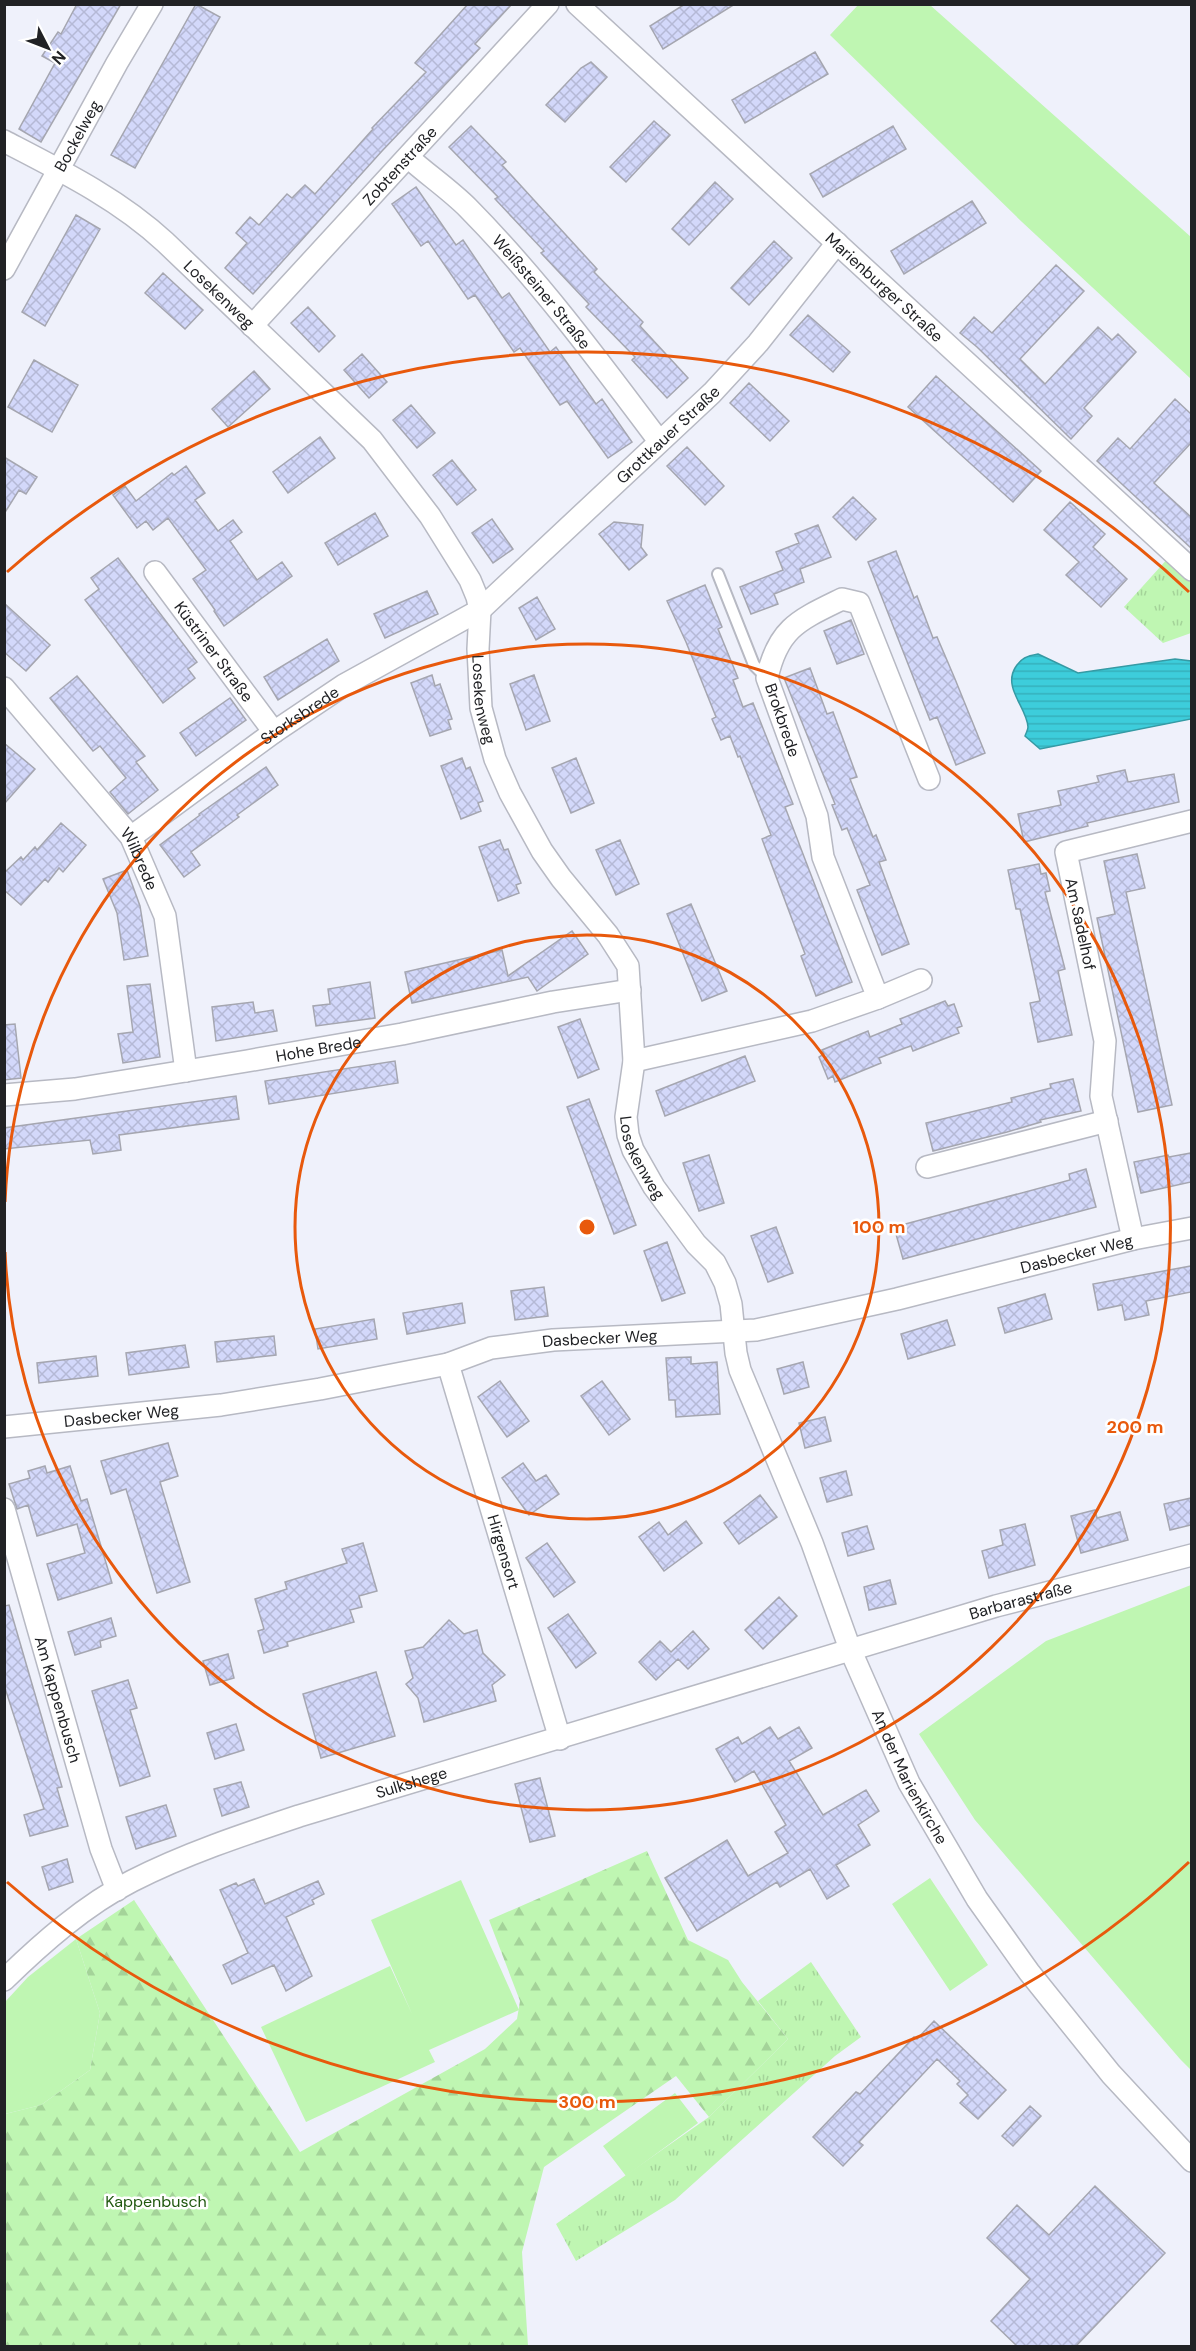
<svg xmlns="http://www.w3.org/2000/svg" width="1196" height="2351" viewBox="0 0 1196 2351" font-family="'DM Sans',sans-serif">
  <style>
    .grass { fill: #bff6b2 }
    .forest { fill: url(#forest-firs) }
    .park { fill: url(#park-tufts) }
    .water { fill: url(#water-rules); stroke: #359aa4; stroke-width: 1.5 }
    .building { fill: url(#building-cross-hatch); stroke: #a5a6b0; stroke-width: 1.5 }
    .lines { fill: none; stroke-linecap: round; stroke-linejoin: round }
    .service-casing { stroke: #b7b9c3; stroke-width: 14 }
    .minor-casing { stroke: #b7b9c3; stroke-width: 24 }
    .service { stroke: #fff; stroke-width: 10 }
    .minor { stroke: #fff; stroke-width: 21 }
    .ring { fill: none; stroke: #e8590c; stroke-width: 3 }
    .labels { text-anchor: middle; stroke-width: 5; stroke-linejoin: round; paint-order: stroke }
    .street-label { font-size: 16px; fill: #212225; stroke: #fff }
    .park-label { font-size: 16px; fill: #20580f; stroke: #fff }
    .centre { fill: #e8590c; stroke: #fff; stroke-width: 3 }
    .ring-label { font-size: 18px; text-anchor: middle; font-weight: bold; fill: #e8590c; stroke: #fff; stroke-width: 5; stroke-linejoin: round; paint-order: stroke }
  </style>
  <defs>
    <pattern id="forest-firs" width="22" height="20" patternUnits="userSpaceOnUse" patternTransform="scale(1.5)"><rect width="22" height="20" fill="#bff6b2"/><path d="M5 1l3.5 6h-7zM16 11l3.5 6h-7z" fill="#a4d399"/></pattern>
    <pattern id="park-tufts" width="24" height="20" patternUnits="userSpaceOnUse" patternTransform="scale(1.5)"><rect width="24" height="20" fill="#bff6b2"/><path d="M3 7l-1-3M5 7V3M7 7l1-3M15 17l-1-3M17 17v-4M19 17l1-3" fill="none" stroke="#a4d399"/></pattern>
    <pattern id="water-rules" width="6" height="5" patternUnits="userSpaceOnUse" patternTransform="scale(1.5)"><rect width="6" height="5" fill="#3dcddb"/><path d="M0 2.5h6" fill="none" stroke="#35b0bc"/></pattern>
    <pattern id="building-cross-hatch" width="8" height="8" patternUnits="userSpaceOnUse" patternTransform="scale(1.5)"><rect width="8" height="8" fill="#d3d8fa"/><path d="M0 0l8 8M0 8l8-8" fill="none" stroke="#b5b9d6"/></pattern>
  </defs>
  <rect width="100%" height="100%" fill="#eff1fb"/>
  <!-- grass -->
  <path class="grass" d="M859,4l71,1 261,232v142l-169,-157 -192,-187z
    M1191,1585v485l-11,-11 -205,-239 -56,-86 127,-93z
    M930,1878l58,87 -38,26 -58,-87z
    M461,1880l58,130 -90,40 6,12 -129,60 -45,-95 129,-61 22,48 -41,-94z
    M76,1939l24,74 -10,57 -49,35 -36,9v-112l23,-25z
    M675,2093l23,30 -72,53 -23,-30z"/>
  <!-- forest -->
  <path class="forest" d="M647,1851l41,89 40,20 14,22 46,57 -79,78 -33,-41 -132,91 -22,85 6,94h-523v-232l36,-9 49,-35 10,-57 -24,-74 58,-39 166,252 185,-103 32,-30 3,-18 -31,-81z"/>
  <!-- park -->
  <path class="park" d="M1170,556l21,20v57l-28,10 -39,-36z
    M811,1962l50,75 -26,19 -160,144 -99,61 -20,-37 153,-107 79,-78 -30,-38z"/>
  <!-- water -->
  <path class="water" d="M1038,654l40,19 97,-14 16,2v58l-151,30 -15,-13c1,-3 3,-6 3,-9 -1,-19 -25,-39 -13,-59 6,-10 12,-12 23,-14z"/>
  <!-- building -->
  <path class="building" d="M77,4h44l-80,138 -22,-13 36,-66 -13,-7 16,-24 3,2z
    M196,4l24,13 -85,151 -24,-13z
    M468,4h44l-37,40 5,4 -98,103 -129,143 -28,-26 22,-25 -11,-10 14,-16 9,8 28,-31 5,4 13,-13 10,9 58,-65 -1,-1 54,-56 -11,-9z
    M685,4h50l-72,45 -13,-23z
    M815,52l13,22 -83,49 -13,-23z
    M591,62l16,15 -42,45 -19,-17 35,-37z
    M654,121l16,14 -44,47 -16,-15z
    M471,126l35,36 -4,3 95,104 -3,3 49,50 -3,4 48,52 -21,20 -35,-38 3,-3 -49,-50 3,-3 -48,-51 3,-2 -49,-52 3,-2 -49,-50z
    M893,126l13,23 -83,48 -13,-23z
    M715,182l18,17 -44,46 -17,-16z
    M416,187l40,58 7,-5 39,58 7,-5 41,59 6,-5 40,57 6,-5 30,43 -24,16 -41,-57 -7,4 -40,-57 -6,4 -39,-57 -7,4 -40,-58 -7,5 -29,-42z
    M972,201l14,22 -82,51 -13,-23z
    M76,215l24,14 -55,97 -23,-14z
    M774,241l18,17 -43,47 -18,-17z
    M1056,265l28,26 -64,68 25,25 53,-57 14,13 6,-6 18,18 -52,56 8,8 -21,23 -94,-92 -17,-14 14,-16 18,16z
    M163,273l40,37 -18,19 -40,-36z
    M308,307l27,29 -16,16 -28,-29z
    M808,315l42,37 -17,20 -43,-37z
    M362,354l25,28 -18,16 -25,-28z
    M34,360l44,25 -26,47 -44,-25z
    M254,371l16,18 -42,38 -16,-18z
    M936,376l105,95 -28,31 -105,-95z
    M749,383l40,38 -19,20 -40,-38z
    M1175,399l16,15v29l-37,40 37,34v31l-94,-87 21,-23 12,11z
    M411,405l24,28 -18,15 -24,-28z
    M320,437l15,21 -47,35 -15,-21z
    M687,447l37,39 -19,19 -38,-39z
    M4,457l33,20 -11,17 -7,-4 -15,24z
    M452,460l24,30 -19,15 -24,-30z
    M186,466l19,27 -10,7 23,31 15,-11 9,12 -12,9 27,39 25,-18 10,14 -68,50 -10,-15 1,-1 -22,-31 13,-9 -38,-52 -15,12 -7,-9 -9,7 -24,-33 12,-9 11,15 36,-28 2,2z
    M853,497l23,22 -20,21 -23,-23z
    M1070,502l35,32 -12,13 34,32 -26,28 -35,-32 13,-13 -35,-32z
    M375,513l13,23 -50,29 -13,-22z
    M492,519l21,30 -20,14 -21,-30z
    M614,522l29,3 -2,22 6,8 -18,15 -30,-36z
    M818,525l13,32 -31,12 4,13 -30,12 4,10 -27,10 -11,-27 43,-17 -7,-18 23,-9 -4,-9z
    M896,551l18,47 3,-2 16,42 4,-1 18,42 30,74 -29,12 -19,-48 -7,3 -62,-158z
    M118,558l79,104 -9,7 7,9 -32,25 -78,-103 14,-11 -8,-11z
    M705,585l17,42 -4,2 20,49 -5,2 10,27 10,-4 40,101 -8,3 67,175 -36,14 -15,-40 4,-2 -43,-115 9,-4 -31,-79 -2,1 -8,-21 -9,4 -9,-21 4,-2 -30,-75 -19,-41z
    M427,591l11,23 -53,24 -11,-24z
    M537,597l18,32 -19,11 -17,-32z
    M4,603l46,42 -24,26 -22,-19z
    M851,620l13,34 -27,10 -13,-33z
    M327,639l12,22 -61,39 -14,-23z
    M810,668l17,46 6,-2 24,65 -7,2 23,58 3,-2 10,25 -7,2 30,82 -27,11 -25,-65 13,-5 -23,-57 -5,2 -10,-25 3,-1 -51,-126z
    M432,675l3,11 5,-2 12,35 -4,1 3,9 -21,7 -19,-53z
    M534,675l16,46 -24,9 -16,-46z
    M77,676l68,80 -9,6 22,28 -30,24 -18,-22 16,-14 -26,-32 -7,5 -43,-53z
    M230,698l16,22 -50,36 -16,-23z
    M4,743l31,26 -31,35z
    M462,758l4,11 4,-2 13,34 -5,2 3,8 -20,8 -20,-53z
    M576,758l18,45 -23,10 -19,-45z
    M266,767l12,18 -41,30 2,2 -48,35 9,13 -16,12 -24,-32 40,-30 -1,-1z
    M1125,770l3,12 46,-8 5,28 -92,21 1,3 -64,16 -6,-28 43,-9 -3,-14 41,-9 -2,-6z
    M61,823l25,22 -23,27 -4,-4 -11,14 -3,-3 -24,26 -17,-15v-17l17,-16 2,3 12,-13 2,3z
    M500,840l4,10 4,-1 13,34 -5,2 3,8 -21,8 -19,-54z
    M620,840l19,44 -23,11 -20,-45z
    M1137,854l8,34 -19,4 46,213 -34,7 -41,-194 18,-4 -11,-53z
    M1039,864l2,10 5,-1 4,18 -5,1 20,77 -7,2 14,64 -34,7 -8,-39 10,-2 -20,-92h-4l-8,-39z
    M127,870l13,36 8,50 -24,4 -7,-47 -14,-34z
    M691,904l36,87 -25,10 -35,-87z
    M572,931l16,23 -51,37 -9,-14 -116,26 -7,-31 97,-22 6,26z
    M370,982l5,36 -59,8 -3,-20 17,-2 -2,-15z
    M150,984l10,73 -37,6 -5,-29 15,-2 -6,-46z
    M945,1001l3,5 6,-2 8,22 -5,2 2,5 -46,18 -2,-5 -6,2 -26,10 2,5 -46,19 -2,-6 -5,3 -9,-22 5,-3 -2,-4 46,-19 2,6 32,-13 -2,-5z
    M253,1002l2,11 18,-3 4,21 -61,10 -4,-34z
    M580,1019l19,50 -21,9 -20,-51z
    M15,1024l6,54 -17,2v-55z
    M745,1056l10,25 -90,35 -9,-25z
    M395,1061l3,22 -129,21 -4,-23z
    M1073,1079l8,32 -41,9 1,2 -34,10 -74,19 -7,-28 86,-21 -1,-4 40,-10 -1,-4z
    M236,1096l3,23 -120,16 2,15 -28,4 -3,-14 -86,9v-21z
    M589,1099l47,126 -22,9 -47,-127z
    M1191,1153v29l-50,11 -7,-31 34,-7 1,2z
    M709,1155l15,48 -25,8 -16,-48z
    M1086,1169l10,38 -193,52 -9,-32 176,-47 -1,-6z
    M776,1227l17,46 -25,9 -17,-46z
    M667,1242l18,51 -23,8 -18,-50z
    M1191,1266v26l-45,9 3,14 -24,5 -3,-15 -24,5 -5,-26z
    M544,1287l4,29 -33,4 -4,-29z
    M1045,1294l7,25 -47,14 -7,-25z
    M462,1303l3,20 -58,11 -4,-21z
    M374,1319l3,20 -59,10 -3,-20z
    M947,1320l8,25 -47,14 -7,-25z
    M274,1336l2,19 -59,7 -2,-20z
    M185,1345l4,22 -60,8 -3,-22z
    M96,1356l2,20 -59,7 -2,-20z
    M691,1357v7l26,-2 3,52 -44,3 -1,-17h-6l-3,-42z
    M803,1362l6,25 -25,7 -7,-25z
    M500,1381l29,40 -22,16 -29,-40z
    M602,1381l28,38 -21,16 -28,-39z
    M825,1417l6,24 -26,7 -6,-25z
    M168,1443l10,33 -18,6 30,100 -33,11 -31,-104 -15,5 -10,-33z
    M523,1463l13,18 10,-6 13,19 -30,21 -27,-37z
    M45,1466l2,7 23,-7 11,35 6,-2 25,84 -54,17 -11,-36 38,-11 -8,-29 -40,12 -9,-31 -11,4 -8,-25 21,-6 -2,-7z
    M846,1471l6,24 -25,7 -7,-24z
    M760,1495l17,22 -38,27 -15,-21z
    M1191,1498v27l-21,5 -6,-26z
    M1095,1510l2,8 23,-6 8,28 -47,13 -10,-37z
    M686,1521l16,22 -38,28 -25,-34 20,-15 9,13z
    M1025,1524l10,41 -46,13 -7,-27 21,-6 -3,-15z
    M867,1526l7,23 -26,7 -6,-23z
    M363,1543l14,48 -18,5 3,11 -12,3 4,12 -67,20 1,4 -24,7 -6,-22 6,-2 -9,-30 32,-10 -2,-7 62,-19 -5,-14z
    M547,1543l28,39 -21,15 -28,-39z
    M890,1580l6,24 -27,6 -5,-23z
    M779,1597l18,19 -34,33 -18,-19z
    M9,1605l53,182 -5,1 11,38 -38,10 -6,-21 20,-6 -40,-124v-79z
    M568,1614l28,39 -20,15 -28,-40z
    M111,1618l5,18 -16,5 1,6 -26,8 -7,-23z
    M449,1620l15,14 13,-4 6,23 22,22 -13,10 4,16 -72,21 -6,-24 -12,-14 7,-6 -8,-27 18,-4z
    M693,1631l16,18 -21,20 -10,-10 -22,21 -17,-18 21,-21 11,11z
    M228,1654l6,24 -24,7 -7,-24z
    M376,1672l19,64 -74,22 -18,-64z
    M128,1680l9,28 -7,2 20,66 -30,10 -28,-95z
    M236,1724l8,26 -29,9 -8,-26z
    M770,1727l8,12 21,-12 13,21 -23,13 34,54 43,-25 13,21 -21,14 12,20 -34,20 13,21 -22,13 -17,-30 -30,18 -3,-5 -80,49 -32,-53 62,-38 21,36 40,-23 -13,-21 11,-7 -32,-54 -19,11 -19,-33 22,-12 4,7z
    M540,1778l15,58 -25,6 -15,-58z
    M241,1782l8,25 -27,9 -8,-27z
    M166,1805l10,31 -40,13 -10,-32z
    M67,1859l6,23 -24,8 -7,-23z
    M254,1879l11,25 53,-23 6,13 -12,6 2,4 -28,13 26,59 -26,15 -12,-26 -42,19 -9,-19 25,-12 -28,-63 16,-7 2,3z
    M934,2021l72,69 -28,29 -18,-16 8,-8 -11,-11 3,-3 -23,-22 -78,83 4,3 -20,21 -30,-29 43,-45 4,2 54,-57 3,2z
    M1030,2106l11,10 -28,30 -11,-10z
    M1095,2186l70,67 -89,93h-59l-26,-25 39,-42 -43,-41 30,-33 32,30z"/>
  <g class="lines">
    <defs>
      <path id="service" d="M718,574l36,91 13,13"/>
      <g id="minor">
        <path id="s1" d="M577,4l615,566"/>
        <path id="s2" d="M4,141c56,29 115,58 161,101l207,198 58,76 40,64 7,17 3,13 -2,39 3,59 14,51 15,34 32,58 19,27 47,57 20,31 6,95 -8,56 2,18 5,15 21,37 42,57 19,19 10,20 6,21 5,49 4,17 72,173 38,106 59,134 68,116 52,73 82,102 81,87"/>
        <path id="s3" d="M409,158c19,17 41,32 59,50 71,72 131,153 191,233"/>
        <path id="s4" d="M4,269l113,-206 35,-59"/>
        <path id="s5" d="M252,326l296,-322"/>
        <path id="s6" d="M155,572l119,160"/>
        <path id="s7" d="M4,688l127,149 34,79 21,155"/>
        <path id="s8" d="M131,837l143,-105 70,-47 136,-75 232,-217 46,-50 79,-100"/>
        <path d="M878,998l43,-18"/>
        <path d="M634,1061l178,-40 66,-23 -55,-141 -6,-41 -50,-138c11,-50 32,-58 75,-79l17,4 70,176"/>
        <path id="s9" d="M4,1095l71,-6 172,-28 155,-27 151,-32 77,-12"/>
        <path d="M927,1167l180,-46"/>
        <path d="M1133,1239l-32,-143 4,-55 -39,-189 126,-31"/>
        <path id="s10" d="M448,1364l112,375"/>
        <path id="s11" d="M4,1427l217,-22 99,-16 128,-25 43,-16 62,-8 203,-10 141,-31 236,-60 59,-11"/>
        <path id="s12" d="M4,1509l97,340 16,41"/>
        <path id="s13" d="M4,1980c38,-37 81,-75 128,-99 53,-27 110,-46 167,-65l697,-210 196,-51"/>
      </g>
    </defs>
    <!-- service casing -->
    <use href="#service" class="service-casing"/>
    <!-- minor casing -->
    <use href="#minor" class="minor-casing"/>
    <!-- service -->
    <use href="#service" class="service"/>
    <!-- minor -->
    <use href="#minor" class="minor"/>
  </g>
  <!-- distance rings -->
  <g class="ring">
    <circle cx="587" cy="1227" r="292"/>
    <path d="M5 1202A583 583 0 1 1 5 1252"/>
    <path d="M1189 1862A875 875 0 0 1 7 1882M7 572A875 875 0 0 1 1189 592"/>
  </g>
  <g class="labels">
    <!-- street labels -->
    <g class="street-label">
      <text dy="6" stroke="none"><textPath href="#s4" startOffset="152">Bockelweg</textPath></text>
      <text dy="6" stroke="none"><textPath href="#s5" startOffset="218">Zobtenstraße</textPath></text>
      <text dy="6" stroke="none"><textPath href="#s1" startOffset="418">Marienburger Straße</textPath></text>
      <text dy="6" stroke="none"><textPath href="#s3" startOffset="189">Weißsteiner Straße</textPath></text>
      <text dy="6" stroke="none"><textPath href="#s2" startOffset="266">Losekenweg</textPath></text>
      <text dy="6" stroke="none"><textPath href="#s8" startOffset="674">Grottkauer Straße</textPath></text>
      <text dy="6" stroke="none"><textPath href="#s6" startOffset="99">Küstriner Straße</textPath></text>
      <text dy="6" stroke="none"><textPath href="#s2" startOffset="770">Losekenweg</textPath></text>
      <text dy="6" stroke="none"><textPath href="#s8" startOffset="208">Storksbrede</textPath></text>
      <text transform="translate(783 720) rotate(71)" y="6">Brokbrede</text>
      <text dy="6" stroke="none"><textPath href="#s7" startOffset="219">Wilbrede</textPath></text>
      <text transform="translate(1081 924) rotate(78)" y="6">Am Sadelhof</text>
      <text dy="6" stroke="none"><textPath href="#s9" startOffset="318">Hohe Brede</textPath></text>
      <text dy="6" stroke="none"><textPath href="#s2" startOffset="1274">Losekenweg</textPath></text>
      <text dy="6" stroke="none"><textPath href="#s11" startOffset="1090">Dasbecker Weg</textPath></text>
      <text dy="6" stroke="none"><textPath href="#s11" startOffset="604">Dasbecker Weg</textPath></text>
      <text dy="6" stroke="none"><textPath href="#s11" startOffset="118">Dasbecker Weg</textPath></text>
      <text dy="6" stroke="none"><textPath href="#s10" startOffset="196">Hirgensort</textPath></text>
      <text dy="6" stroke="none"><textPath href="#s13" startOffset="1095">Barbarastraße</textPath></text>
      <text dy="6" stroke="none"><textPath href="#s12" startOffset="198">Am Kappenbusch</textPath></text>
      <text dy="6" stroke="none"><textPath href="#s2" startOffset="1956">An der Marienkirche</textPath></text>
      <text dy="6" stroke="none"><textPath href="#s13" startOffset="459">Sulkshege</textPath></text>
    </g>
    <!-- park labels -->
    <g class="park-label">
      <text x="156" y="2207">Kappenbusch</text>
    </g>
  </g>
  <circle cx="587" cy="1227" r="9" class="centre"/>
  <g class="ring-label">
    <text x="879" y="1233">100 m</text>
    <text x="1135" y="1433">200 m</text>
    <text x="587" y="2108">300 m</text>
  </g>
  <!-- border -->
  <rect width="1196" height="2351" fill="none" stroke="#212225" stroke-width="12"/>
  <!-- north arrow -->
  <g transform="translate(48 48) rotate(132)" stroke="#ffffff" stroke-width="4.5" paint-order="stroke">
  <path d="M0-4.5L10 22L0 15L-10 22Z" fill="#212225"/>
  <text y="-9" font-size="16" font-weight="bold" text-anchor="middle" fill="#212225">N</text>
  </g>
</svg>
